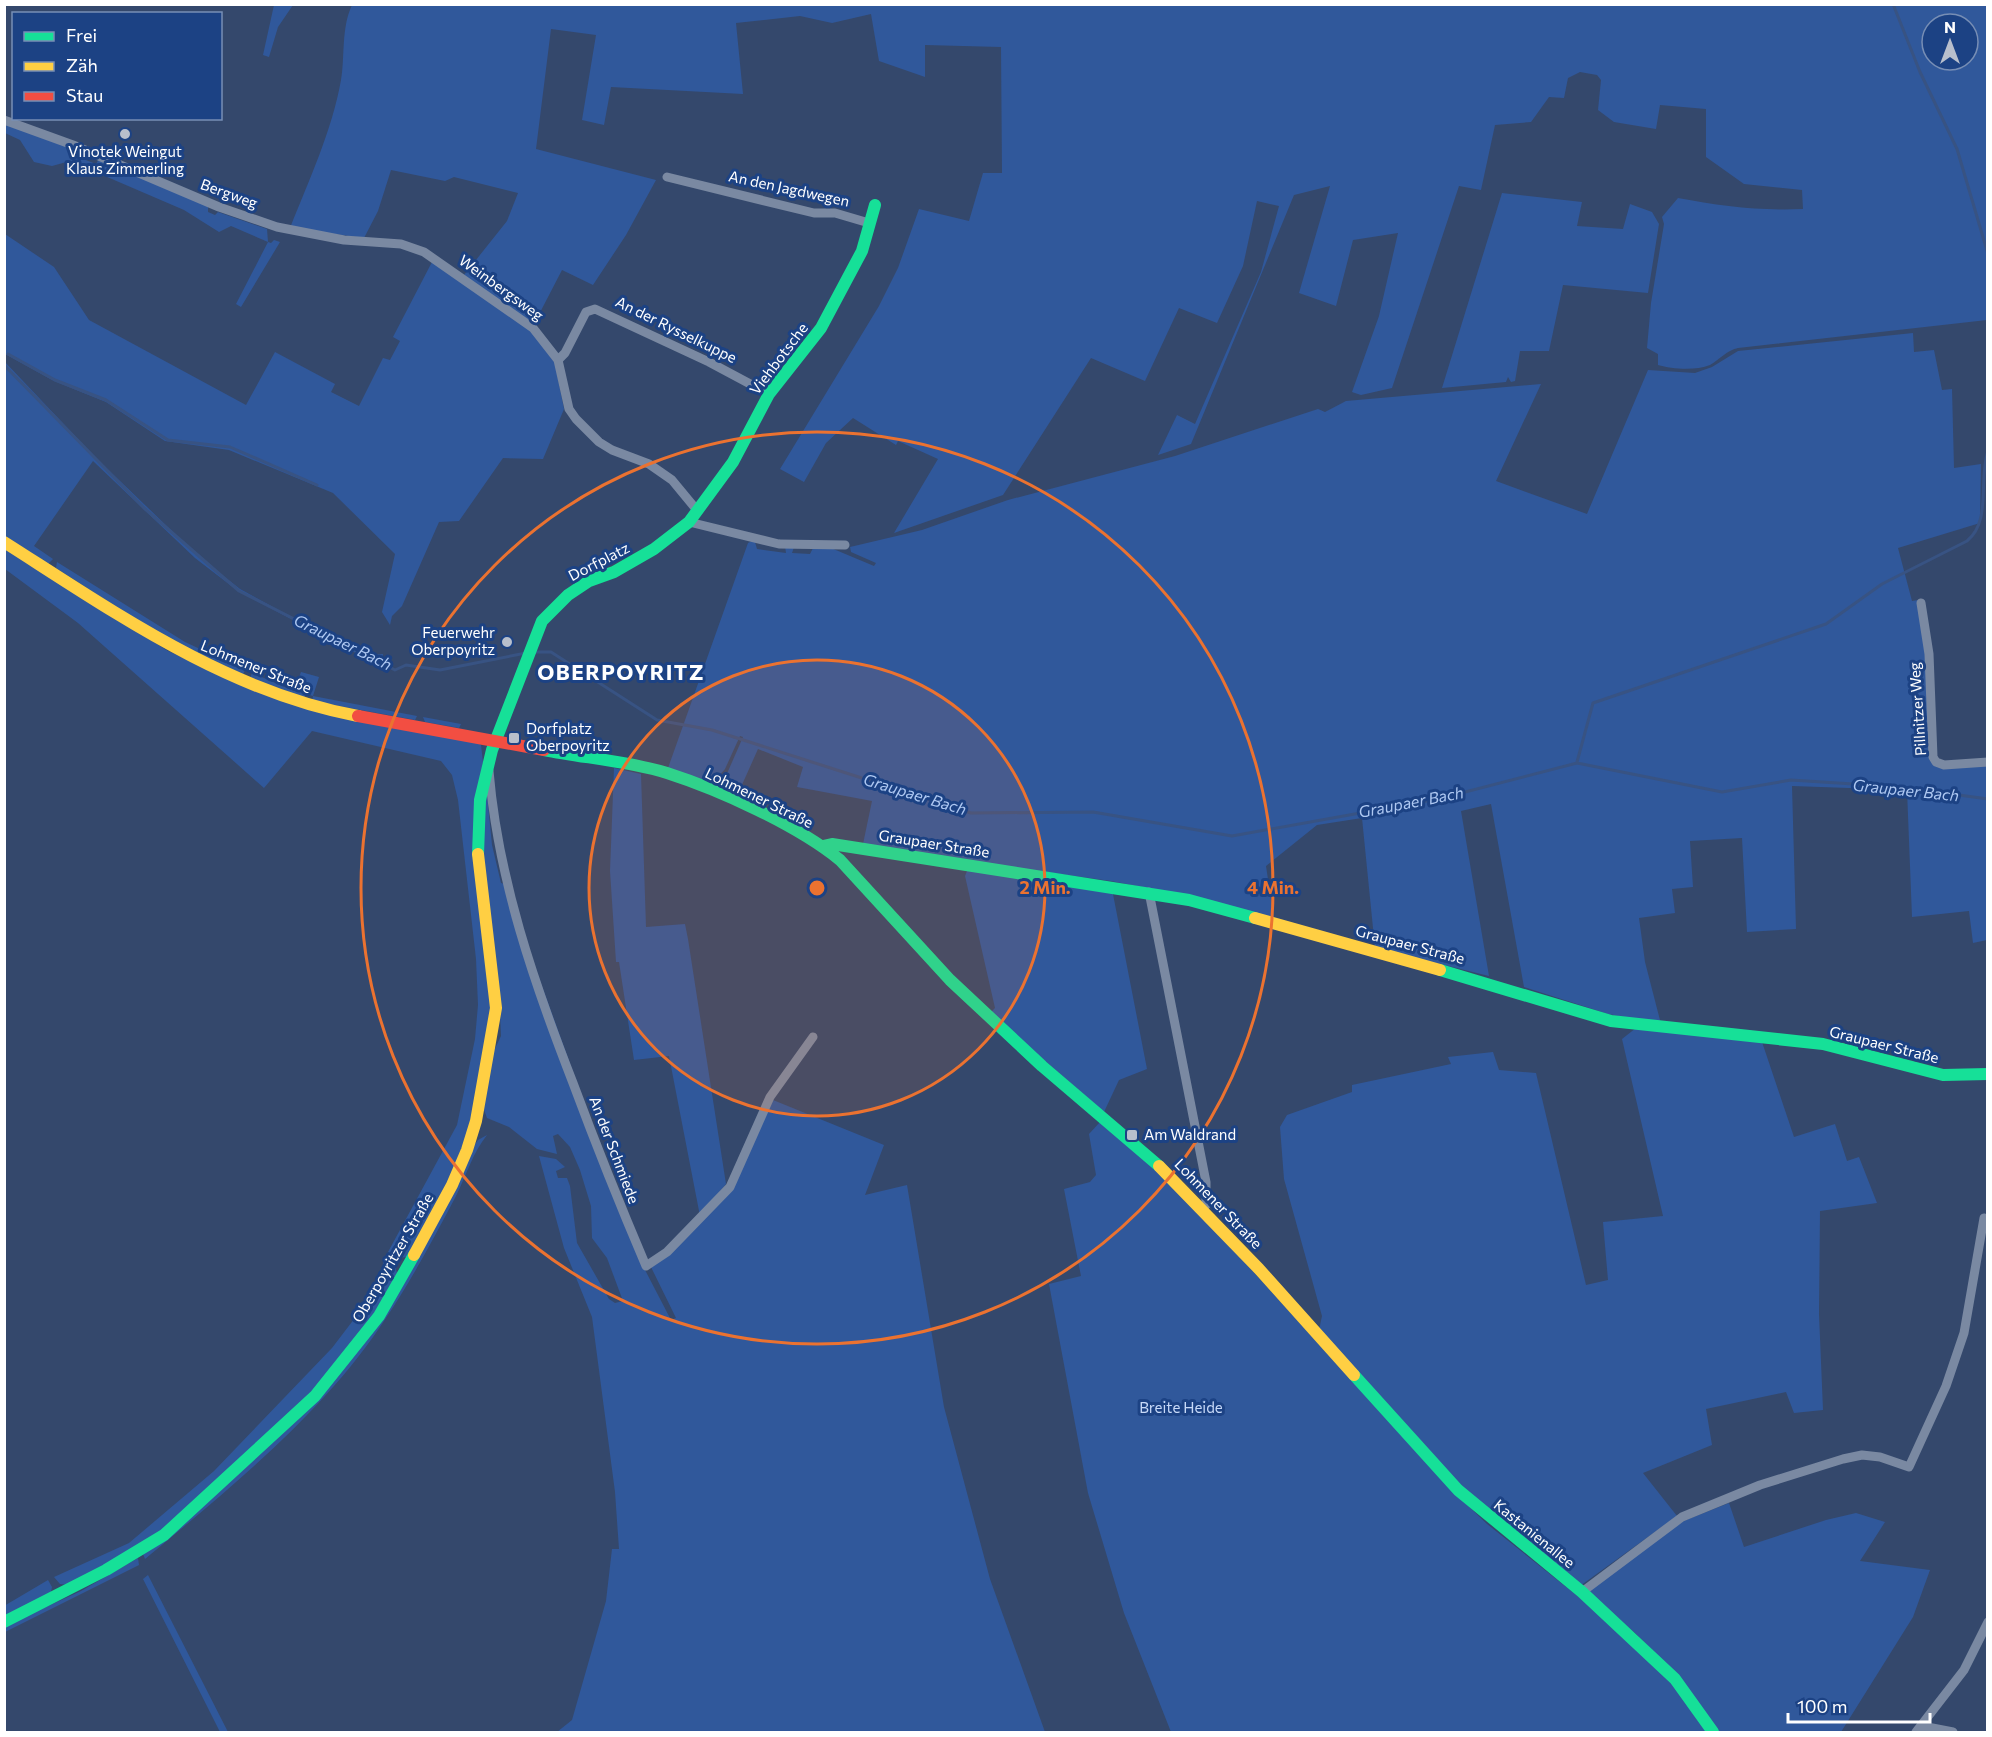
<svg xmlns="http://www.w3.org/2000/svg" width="1992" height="1737" viewBox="0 0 1992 1737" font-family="Commissioner,sans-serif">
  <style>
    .green { fill: #30589b; fill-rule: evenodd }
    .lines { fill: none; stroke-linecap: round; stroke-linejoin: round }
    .stream { stroke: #385383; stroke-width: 3 }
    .street { stroke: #7a89a2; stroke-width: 9 }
    .fast { stroke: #16e098; stroke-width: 12 }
    .slow { stroke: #ffcf43; stroke-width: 12 }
    .jam { stroke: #f24e42; stroke-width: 12 }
    .ring { fill: none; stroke: #eb7230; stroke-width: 3 }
    .poi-dot { fill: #b8bfcc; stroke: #1c4284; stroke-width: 2 }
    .labels { text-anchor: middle; stroke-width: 6; stroke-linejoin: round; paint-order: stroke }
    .poi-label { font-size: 15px; fill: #fff; stroke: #1c4284; text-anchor: start }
    .street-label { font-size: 15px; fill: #fff; stroke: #1c4284 }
    .park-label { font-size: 15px; fill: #c7d9f8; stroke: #1c4284 }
    .water-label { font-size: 16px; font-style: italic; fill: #aec8f2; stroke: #1c4284 }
    .district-label { font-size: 21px; font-weight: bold; letter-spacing: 1.5px; fill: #fff; stroke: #1c4284 }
    .centre { fill: #eb7230; stroke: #1c4284; stroke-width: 3 }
    .ring-label { font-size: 18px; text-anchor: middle; font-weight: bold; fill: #eb7230; stroke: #1c4284; stroke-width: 6; stroke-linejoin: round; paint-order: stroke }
  </style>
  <rect width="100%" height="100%" fill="#34486c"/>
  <!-- green -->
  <path class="green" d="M274,5h19l-15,22 -9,30 -6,-2z
    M352,5h1635v315l-249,28c-12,3 -18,11 -28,17 -15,6 -38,4 -52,0v-11l-11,-6 4,-45 13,-79 -2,-7 16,-19c42,8 82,13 125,11l-1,-19 -58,-6 -38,-27v-48l-46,-4 -4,24 -42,-7 -16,-12 3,-30 -4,-5 -17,-3 -12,6 -4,20 -15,-1 -18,25 -36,3 -14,65 -22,-4 -67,202 -31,7 -9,-3 27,-76 19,-83 -45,7 -17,66 -37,-13 31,-107 -36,9 -103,249 -33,11 19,-40 18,9 66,-152 18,-66 -22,-5 -14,65 -26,57 -38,-15 -34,73 -54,-23 -88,137 -109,38 44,-74 -40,-18 -2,4 -43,-27 -27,25 -22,39 -24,-13 99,-163 19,-38 21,-59 50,12 14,-48h19l-1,-126 -76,-2v32l-46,-16 -8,-47 -39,9 -32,-7 -64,7 7,71 -132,-7 -7,38 -22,-5 14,-85 -45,-6 -15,120 120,31 -30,55 -33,50 -31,-15 -29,56 -69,-51 43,-54 11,-28 -64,-16 -9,4 -54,-11 -13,41 -14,27 -74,-10c19,-48 42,-97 51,-148 4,-22 0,-52 11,-75zM1932,24h36v36h-36z
    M4,122l69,25v4l4,-2 1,8 18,7 3,-5 109,47v6l7,3 3,-3 49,17 1,13 3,1 3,-3 6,2 -39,65 -5,-3 32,-62 -37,-16 -12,6 -35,-22 -114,-49 -18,5 -18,-4 -14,-22 -15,-7z
    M1502,193l80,9 -5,24 46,3 7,-25 22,8 7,12 -11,69 -85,-8 -14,66h-29l-5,30 -4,1 -3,-5 -2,5 -64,6z
    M5,234l49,33 35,53 157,85 29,-53 60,32 -4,8 28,14 24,-48 7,2 10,-19 -7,-4 39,-75 99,68 24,33 9,46 -21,50 -40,-1 -44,63 -20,1 -37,84 -10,10 -2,9 -8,-13 13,-58 -62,-61 -104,-43 -64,-9 -59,-39 -52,-21 -49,-27z
    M1913,333l1,19 20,-2 8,40 10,-1 2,79 27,-4 -1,59 -82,25 14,53 6,-1 8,54 9,111 52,-1v176l-14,3 -4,-32 -57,6 -5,-127 -115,-4 4,143 -49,3 -5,-94 -52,3 3,46 -21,2 3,24 -36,5 6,44 16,62 -53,-10 -84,-27 -33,-183 -30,7 28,165 -114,-28 -13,-130 -45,7 -51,41 8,53 -85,-23 -78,-15 -153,-21 -95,-16 9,-43 -75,-14 6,-20 -45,-18 -21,47 -14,-7 -1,-4 21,-48 -3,-1 -15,33 -13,15 -44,-16 80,-225 4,-2 3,1 2,7 29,4 -1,-7 9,1 -2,6 18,1 3,-6h18l43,18 2,-3 -25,-11 -1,-5 72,-17 86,-30 167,-44 143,-47 7,3 21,-11 195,-17 -45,97 91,33 61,-144 47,3 17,-6 26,-16z
    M4,361l91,96 103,99 42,33 44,24 87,42 12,-1 -1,16 -11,-9 -133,-70 -43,-33 -102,-97 -59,85 19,13 -5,5 -43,-28z
    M5,548l163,103 103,46 204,44 6,4 2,17 -6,39 16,193 -21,128 -22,60 -43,75 -10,1 -9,-6 69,-127 18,-86 3,-34 -2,-46 -18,-159 -6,-25 -11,-14 -129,-30 -48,57 -186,-165 -73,-54z
    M57,562l128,80 60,28 -2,5 -72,-33 -115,-74z
    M301,672l18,5 -6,19 104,20 -2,4 -103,-19 1,-5 -7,-2 -2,4 -54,-20 2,-5 42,18z
    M423,717l38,7 -2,4 -34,-6z
    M614,768l27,6 5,153 39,-3 3,15 38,245 -26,32 -31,-160 -35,4 -15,-98h-3l-6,-91z
    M486,784l6,61 9,38 4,1 139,384 27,52 5,-2 -25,-51 82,-78 40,-89 111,45 -19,50 42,-10 37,222 46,172 55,153h-488l15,-12 34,-119 6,-52h7l-4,-57 -23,-175 -28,-69 -25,-92 17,3 9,8 -9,4 2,7h9l3,8 7,57 32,56 6,4 8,-2 -16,-43 -15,-20 -1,-32 -11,-36 -10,-23 -12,-13 -5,2 4,18 -20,-5 -28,-22 -22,-9 -4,-11 9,-52 9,-19 -2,-45 -18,-139z
    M973,870l139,19 35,180 -28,11 -15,32 -114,-99 5,-5 -30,-132 2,-5z
    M1636,1028l126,14 32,95 41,-13 12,37 12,-4 18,46 -57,8 -1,103 4,96 -29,3 -8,-21 -80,17 6,36 -69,28 34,43 -97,70 -119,-100 -142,-156 3,-14 -38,-137 -4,-52 7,-12 65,-23v-7l99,-21 -3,-7 45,-5 6,18 37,3 50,212 22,-5 -5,-58 60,-6 -41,-177z
    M1101,1121l64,54 290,318 32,31 98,78 88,81 35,49h-537l-47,-119 -36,-120 -39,-209 32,-8 -17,-87 26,-7 6,-7 -7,-41z
    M487,1135c-15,19 -20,39 -31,61 -22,42 -44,83 -70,122 -60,93 -156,170 -241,241l-2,-5 203,-190 126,-216 6,-8z
    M385,1256l9,7 4,13 -22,37 -64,81 -149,137 -27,19 -68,35 -8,-1 -6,-7 75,-34 85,-72 118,-123 45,-59z
    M1729,1503l15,44 82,-27 30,-7 29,9 -25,39 70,9 -17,47 -72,115h-122l-42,-57 -42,-42 -48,-41 94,-70z
    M138,1558l1,7 -134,67 -1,-6 77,-35z
    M148,1575l80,157h-8l-77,-153z
    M48,1580l4,7 -1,5 -46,27 -1,-13z"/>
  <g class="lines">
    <!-- stream -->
    <path class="stream" d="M1893,4l27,68 37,77 31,105
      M8,354l47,26 51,20 62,40 62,7 87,38
      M4,365l140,143 95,83 156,79 11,-5 34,5 86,-17
      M535,652h16l106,68 55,10 259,83 122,-1 139,24 206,-37 139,-36 145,29 69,-12 109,7 88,12
      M1577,762l16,-59 233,-79 56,-40 85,-43c25,-20 11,-62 21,-90"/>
    <!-- street -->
    <path class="street" d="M4,120l69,25 146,62 58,20 67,13 57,4 23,8 109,76 25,32 11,49 7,10 23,23 13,8 37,14 23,16 24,29
      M667,177l147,36h21l34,10
      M558,360l7,-7 21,-41 9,-3 114,53 60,32
      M689,522l90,22 66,1
      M1921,603l8,51 4,103 3,5 8,3 44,-3
      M489,771c9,108 45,212 84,312 23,62 47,122 73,183l21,-14 63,-65 40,-90 43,-60
      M1149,892l57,290v23l-3,4
      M1582,1592l100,-75 78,-32 83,-26 19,-4 18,2 29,10 37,-81 18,-53 20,-115
      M1922,1726l31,6
      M1916,1732l48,-62 24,-48"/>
    <!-- fast -->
    <path class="fast" d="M544,750c40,8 84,11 123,23 53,17 130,52 173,87l110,120 92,86 117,100
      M823,846l9,-2 357,56 66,18
      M478,854l2,-54 12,-50 50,-129 26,-26 21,-14 25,-9 40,-23 35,-27 44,-60 36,-68 52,-66 41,-77 13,-46
      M1440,970l171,51 212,23 120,31 45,-1
      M1354,1375l104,115 124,102 93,87 38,53
      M4,1622l102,-52 58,-35 151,-139 64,-80 35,-61"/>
    <!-- slow -->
    <path class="slow" d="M4,542c110,70 223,150 354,174
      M1255,918l185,52
      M1159,1166l100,103 95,106
      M414,1255l38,-70 15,-35 9,-29 20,-113 -18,-154"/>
    <!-- jam -->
    <path class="jam" d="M358,716l186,34"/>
  </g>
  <!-- distance rings -->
  <circle cx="817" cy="888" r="228" fill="#eb7230" fill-opacity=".12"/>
  <g class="ring">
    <circle cx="817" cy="888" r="228"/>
    <circle cx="817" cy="888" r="456"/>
  </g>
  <!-- markers -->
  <g class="poi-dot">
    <circle cx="125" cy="134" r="6"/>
    <circle cx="507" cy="642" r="6"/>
    <rect x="508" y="732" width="12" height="12" rx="3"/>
    <rect x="1126" y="1129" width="12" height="12" rx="3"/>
  </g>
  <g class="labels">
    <!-- poi labels -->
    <g class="poi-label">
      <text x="125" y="157" text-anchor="middle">Vinotek Weingut<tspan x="125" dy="17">Klaus Zimmerling</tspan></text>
      <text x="495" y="638" text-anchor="end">Feuerwehr<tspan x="495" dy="17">Oberpoyritz</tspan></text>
      <text x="526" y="734">Dorfplatz<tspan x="526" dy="17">Oberpoyritz</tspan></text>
      <text x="1144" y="1140">Am Waldrand</text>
    </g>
    <!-- street labels -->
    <g class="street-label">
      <text transform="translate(789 189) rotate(12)" y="5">An den Jagdwegen</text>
      <text transform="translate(229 194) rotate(20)" y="5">Bergweg</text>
      <text transform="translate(501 288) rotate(36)" y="5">Weinbergsweg</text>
      <text transform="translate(676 330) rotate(26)" y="5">An der Rysselkuppe</text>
      <text transform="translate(779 359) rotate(-53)" y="5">Viehbotsche</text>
      <text transform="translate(599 562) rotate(-27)" y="5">Dorfplatz</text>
      <text transform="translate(256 667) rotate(22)" y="5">Lohmener Straße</text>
      <text transform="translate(1918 709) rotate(-94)" y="5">Pillnitzer Weg</text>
      <text transform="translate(759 798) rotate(26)" y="5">Lohmener Straße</text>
      <text transform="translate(934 844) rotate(9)" y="5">Graupaer Straße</text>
      <text transform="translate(1410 945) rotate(15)" y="5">Graupaer Straße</text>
      <text transform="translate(1884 1045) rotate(14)" y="5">Graupaer Straße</text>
      <text transform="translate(614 1150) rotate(69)" y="5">An der Schmiede</text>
      <text transform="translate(1218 1204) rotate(46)" y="5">Lohmener Straße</text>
      <text transform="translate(393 1258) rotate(-60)" y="5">Oberpoyritzer Straße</text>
      <text transform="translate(1534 1534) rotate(39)" y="5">Kastanienallee</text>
    </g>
    <!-- park labels -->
    <g class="park-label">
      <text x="1181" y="1413">Breite Heide</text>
    </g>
    <!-- water labels -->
    <g class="water-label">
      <text transform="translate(343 642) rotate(26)" y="6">Graupaer Bach</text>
      <text transform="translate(1906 790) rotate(6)" y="6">Graupaer Bach</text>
      <text transform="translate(915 794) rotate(17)" y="6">Graupaer Bach</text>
      <text transform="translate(1411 802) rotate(-11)" y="6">Graupaer Bach</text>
    </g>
    <!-- district labels -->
    <g class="district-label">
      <text x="621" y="680">OBERPOYRITZ</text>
    </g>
  </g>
  <circle cx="817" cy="888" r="9" class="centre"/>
  <g class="ring-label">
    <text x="1045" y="894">2 Min.</text>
    <text x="1273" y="894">4 Min.</text>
  </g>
  <!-- border -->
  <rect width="1992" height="1737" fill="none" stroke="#ffffff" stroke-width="12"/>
  <!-- legend -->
  <rect x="12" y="12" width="210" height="108" fill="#1c4284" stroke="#778eb5" stroke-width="1.5"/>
  <rect x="24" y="32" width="30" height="9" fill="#16e098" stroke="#778eb5" stroke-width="1.5"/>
  <text x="66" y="42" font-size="18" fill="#ffffff">Frei</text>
  <rect x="24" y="62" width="30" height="9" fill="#ffcf43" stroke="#778eb5" stroke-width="1.5"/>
  <text x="66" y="72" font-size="18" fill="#ffffff">Zäh</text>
  <rect x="24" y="92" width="30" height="9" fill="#f24e42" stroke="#778eb5" stroke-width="1.5"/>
  <text x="66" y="102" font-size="18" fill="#ffffff">Stau</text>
  <!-- north arrow -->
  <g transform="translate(1950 42)"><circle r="28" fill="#1c4284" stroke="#778eb5" stroke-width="1.5"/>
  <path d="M0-4.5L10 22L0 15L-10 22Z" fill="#b8bfcc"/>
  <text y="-9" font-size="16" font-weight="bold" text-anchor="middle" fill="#ffffff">N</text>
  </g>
  <!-- scale -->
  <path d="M1788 1713v9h142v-9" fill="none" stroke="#ffffff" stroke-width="3"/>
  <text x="1797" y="1713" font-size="18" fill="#ffffff" stroke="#1c4284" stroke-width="4.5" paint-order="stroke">100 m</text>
</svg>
